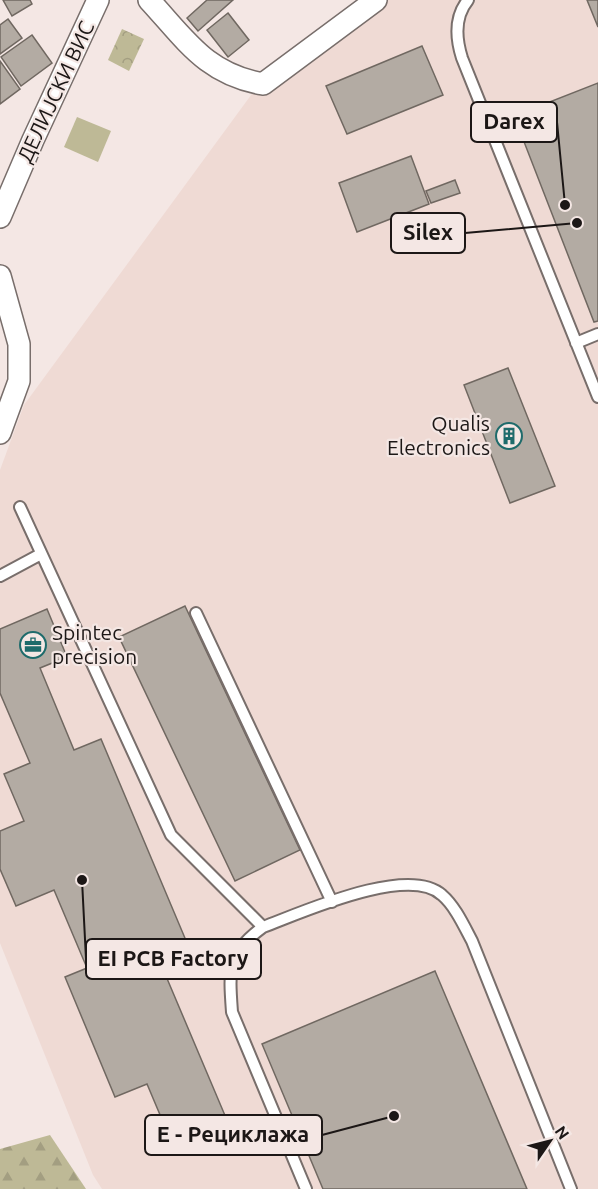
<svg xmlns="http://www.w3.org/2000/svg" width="598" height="1189" viewBox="0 0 598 1189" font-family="Ubuntu,sans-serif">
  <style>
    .built { fill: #efdad4 }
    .forest { fill: url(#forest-firs) }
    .park { fill: url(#park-crowns) }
    .pitch { fill: #beb996 }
    .building { fill: #b3aba3; stroke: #706861; stroke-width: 1.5 }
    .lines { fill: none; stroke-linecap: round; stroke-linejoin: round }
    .service-casing { stroke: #786e6b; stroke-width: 14 }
    .minor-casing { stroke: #786e6b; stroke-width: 24 }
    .service { stroke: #fff; stroke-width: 10 }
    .minor { stroke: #fff; stroke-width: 21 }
    .labels { text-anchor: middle; stroke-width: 4.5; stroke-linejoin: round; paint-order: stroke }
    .street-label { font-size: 21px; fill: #1c1716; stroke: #f4e7e4 }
    .poi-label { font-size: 21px; fill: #1c1716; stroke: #f4e7e4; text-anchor: end }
    .leader { fill: none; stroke: #1c1716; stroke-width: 2 }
    .callout-dot { fill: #1c1716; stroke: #f4e7e4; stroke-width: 2 }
    .callout { fill: #f4e7e4; stroke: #1c1716; stroke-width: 2 }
    .callout-label { font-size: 22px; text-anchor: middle; font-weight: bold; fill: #1c1716 }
  </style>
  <defs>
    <pattern id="forest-firs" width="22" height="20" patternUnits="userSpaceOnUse" patternTransform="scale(1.5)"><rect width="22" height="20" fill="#beb996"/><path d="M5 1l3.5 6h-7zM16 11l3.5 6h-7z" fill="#a39e81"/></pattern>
    <pattern id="park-crowns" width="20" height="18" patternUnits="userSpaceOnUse" patternTransform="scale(1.5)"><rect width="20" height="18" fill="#beb996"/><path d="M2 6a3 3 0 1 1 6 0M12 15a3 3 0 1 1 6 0" fill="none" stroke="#a39e81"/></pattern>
  </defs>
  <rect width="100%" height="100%" fill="#f4e7e4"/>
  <!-- built -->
  <path class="built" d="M379,0h219v1189h-496l-9,-14 -93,-232v-473l24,-65 230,-314z"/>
  <!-- forest -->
  <path class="forest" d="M50,1135l36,54h-86v-40z"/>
  <!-- park -->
  <path class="park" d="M122,29l22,10 -15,32 -21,-11z"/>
  <!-- pitch -->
  <path class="pitch" d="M77,117l34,14 -13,31 -34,-15z"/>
  <!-- building -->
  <path class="building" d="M3,0h27l2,4 -20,12z
    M207,0h26l-35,31 -11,-13z
    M587,0h11v27z
    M228,13l21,27 -21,17 -21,-27z
    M8,19l14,19 -22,16v-29z
    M32,35l20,28 -31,23 -20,-29z
    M422,46l21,49 -96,39 -21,-48z
    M0,61l20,28 -20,15z
    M598,83v238l-4,1 -80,-206z
    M411,156l18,48 -72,28 -18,-49z
    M455,180l5,13 -29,10 -5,-12z
    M508,368l47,118 -45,17 -46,-118z
    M185,606l115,244 -65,31 -116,-244z
    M47,609l20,48 -27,11 34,82 27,-11 89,211 -30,12 72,170 -55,23 -30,-71 -32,13 -50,-120 22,-9 -33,-78 -38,16 -16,-37v-38l24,-10 -20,-47 26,-11 -30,-70v-64z
    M435,971l92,218h-204l-61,-145z"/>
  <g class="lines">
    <defs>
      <path id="service" d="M468,0c-14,17 -12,39 -6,58l136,339
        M576,343l22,-9
        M20,507l151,328 92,92
        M0,576l41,-22
        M196,613l136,289
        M306,1189l-74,-177c-3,-41 -5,-59 31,-85 38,-14 145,-63 179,-32 13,11 22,31 30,46l99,248"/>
      <path id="minor" d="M149,0c37,40 57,74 114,84l113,-84
        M0,217l33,-77 65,-140
        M0,276l19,68v37l-19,52"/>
    </defs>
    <!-- service casing -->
    <use href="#service" class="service-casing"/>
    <!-- minor casing -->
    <use href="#minor" class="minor-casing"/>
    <!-- service -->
    <use href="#service" class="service"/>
    <!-- minor -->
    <use href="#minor" class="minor"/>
  </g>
  <!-- icons -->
  <defs>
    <symbol id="building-ring" viewBox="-11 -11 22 22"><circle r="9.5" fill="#f4e7e4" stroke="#1e6b6b" stroke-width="1.5"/><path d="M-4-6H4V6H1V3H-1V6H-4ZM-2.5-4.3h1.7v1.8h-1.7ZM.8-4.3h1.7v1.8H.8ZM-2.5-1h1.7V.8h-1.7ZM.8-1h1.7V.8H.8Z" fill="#1e6b6b"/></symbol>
    <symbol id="office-ring" viewBox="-11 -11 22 22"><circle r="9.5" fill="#f4e7e4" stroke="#1e6b6b" stroke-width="1.5"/><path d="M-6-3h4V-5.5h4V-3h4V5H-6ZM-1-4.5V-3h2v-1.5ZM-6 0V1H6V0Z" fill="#1e6b6b"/></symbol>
  </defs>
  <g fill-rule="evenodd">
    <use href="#building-ring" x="494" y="421" width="30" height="30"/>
    <use href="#office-ring" x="18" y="630" width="30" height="30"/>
  </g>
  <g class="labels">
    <!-- street labels -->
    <g class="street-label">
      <text transform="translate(56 92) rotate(-65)" y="7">ДЕЛИЈСКИ ВИС</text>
    </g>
    <!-- poi labels -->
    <g class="poi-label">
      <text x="490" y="431">Qualis<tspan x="490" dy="24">Electronics</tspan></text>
      <text x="52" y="640" text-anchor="start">Spintec<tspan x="52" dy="24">precision</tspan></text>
    </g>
  </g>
  <!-- callouts -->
  <path class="leader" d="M565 205L557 122M577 223L465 233M82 880L86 959M394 1116L322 1135"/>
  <g class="callout-dot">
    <circle cx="565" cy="205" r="6"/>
    <circle cx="577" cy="223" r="6"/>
    <circle cx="82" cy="880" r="6"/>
    <circle cx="394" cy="1116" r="6"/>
  </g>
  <g class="callout">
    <rect x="471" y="102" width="86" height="40" rx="6"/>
    <rect x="391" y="213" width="74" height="40" rx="6"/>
    <rect x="86" y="939" width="175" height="40" rx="6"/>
    <rect x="145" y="1115" width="177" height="40" rx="6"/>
  </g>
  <g class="callout-label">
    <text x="514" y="129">Darex</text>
    <text x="428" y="240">Silex</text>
    <text x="173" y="966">EI PCB Factory</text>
    <text x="233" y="1142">Е - Рециклажа</text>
  </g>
  <!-- north arrow -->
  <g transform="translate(550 1141) rotate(55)" stroke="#f4e7e4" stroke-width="4.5" paint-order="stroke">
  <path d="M0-4.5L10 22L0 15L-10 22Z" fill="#1c1716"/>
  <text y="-9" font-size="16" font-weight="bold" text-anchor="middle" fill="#1c1716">N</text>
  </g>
</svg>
